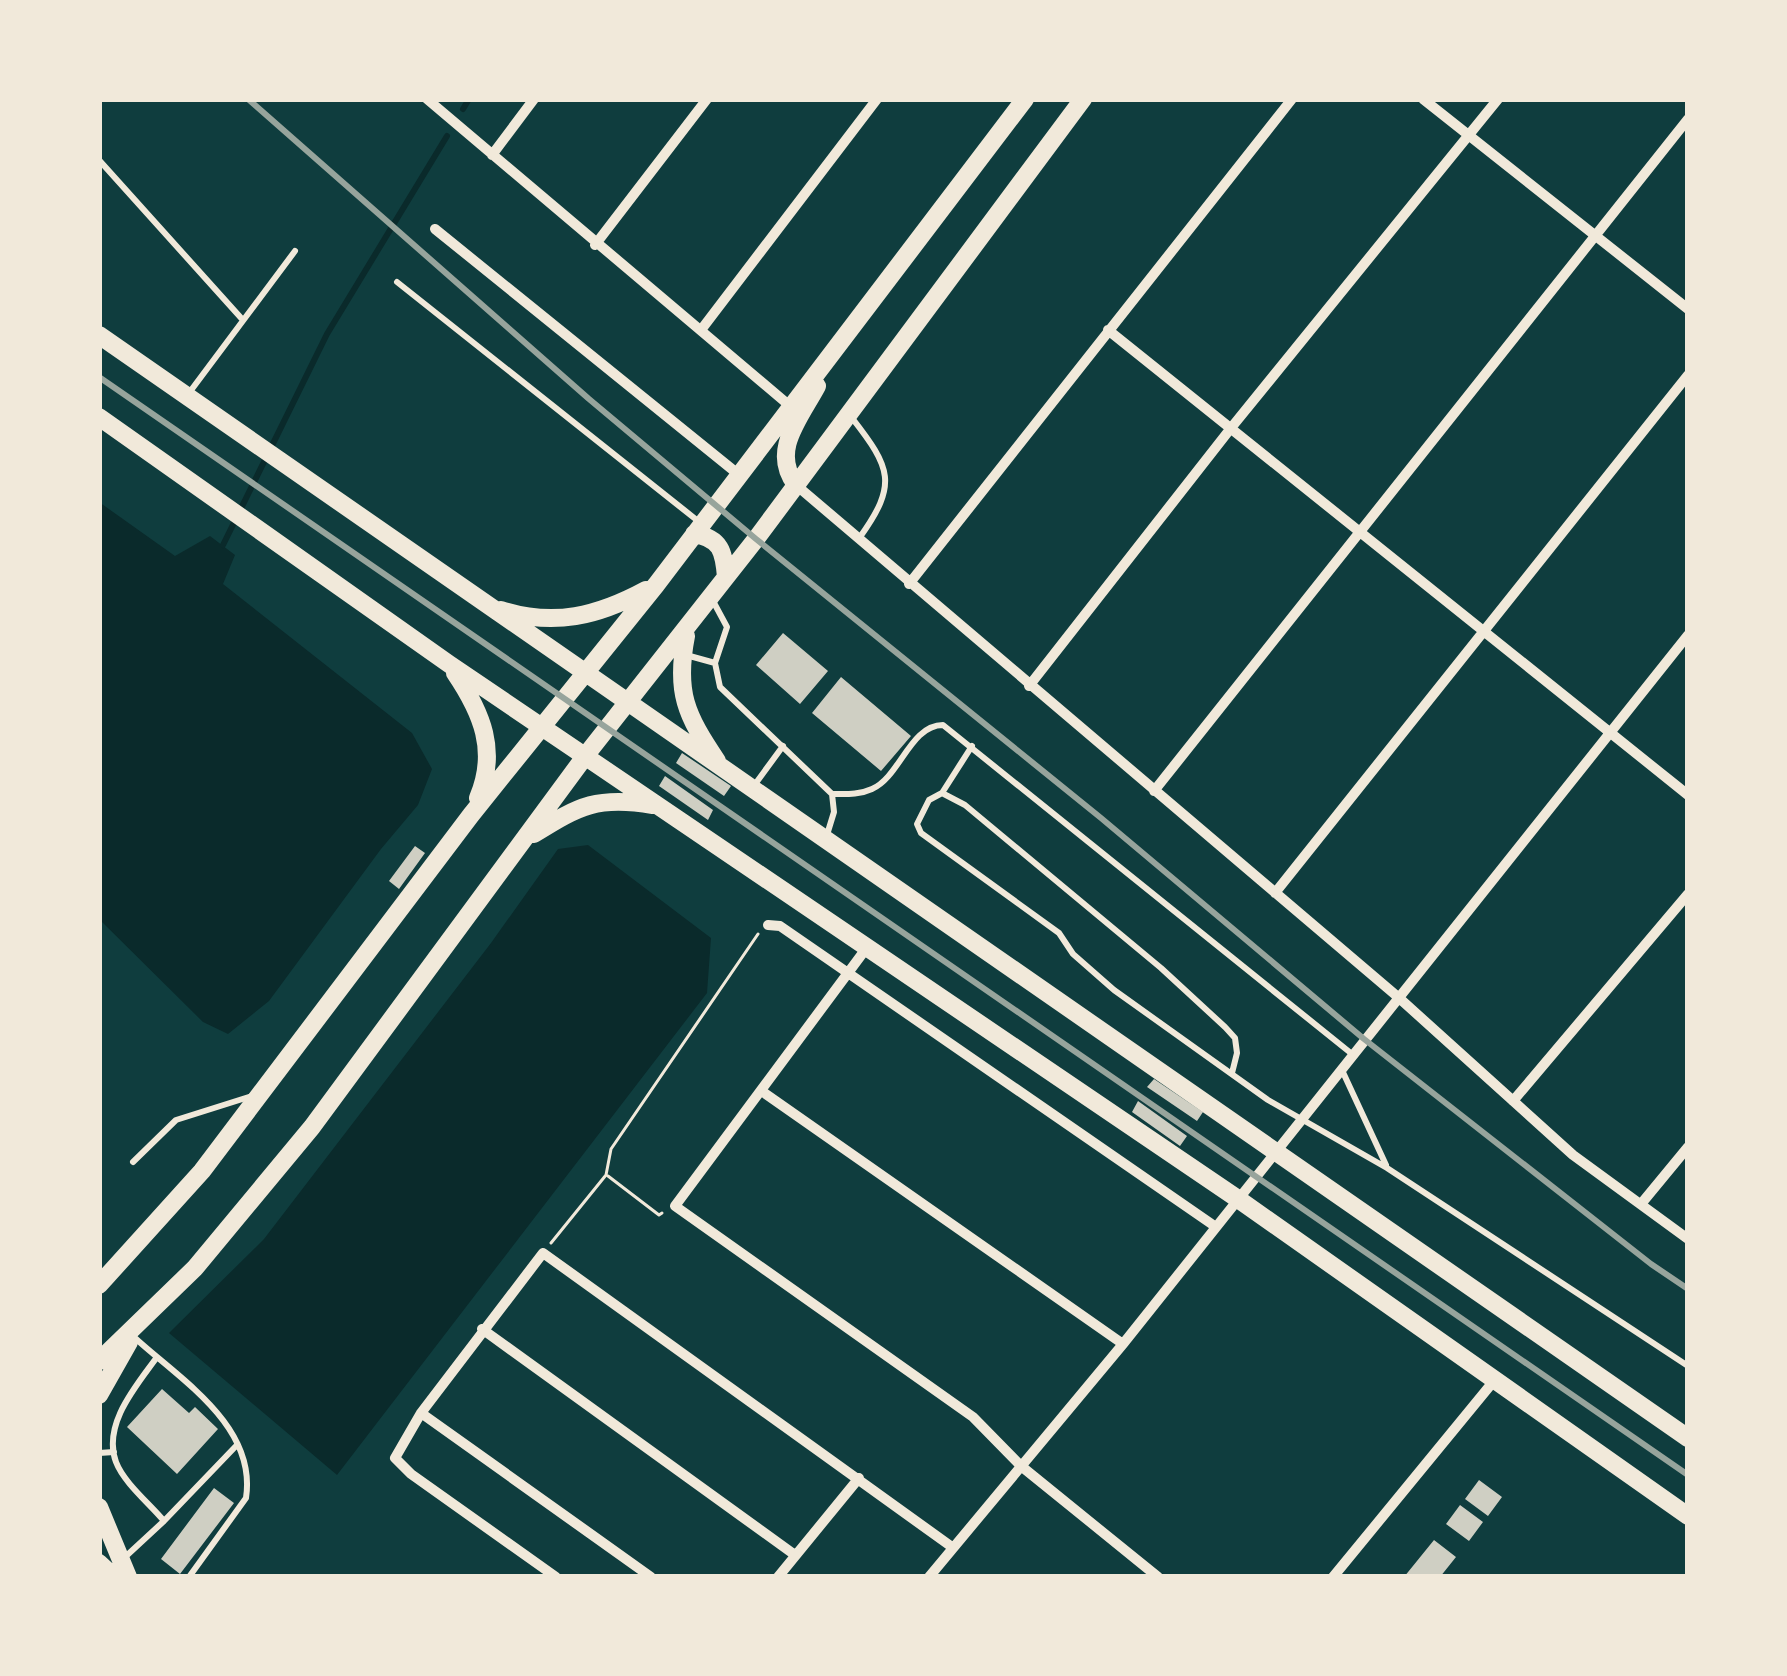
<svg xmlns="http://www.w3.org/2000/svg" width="1787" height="1676" viewBox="0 0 1787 1676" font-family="Ubuntu,sans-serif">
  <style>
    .water { fill: #0a2a2b }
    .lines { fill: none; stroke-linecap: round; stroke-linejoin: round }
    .stream { stroke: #0a2a2b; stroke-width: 6 }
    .building { fill: #cfcfc3 }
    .path { stroke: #f1e9da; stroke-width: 3 }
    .service { stroke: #f1e9da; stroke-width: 6 }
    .minor { stroke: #f1e9da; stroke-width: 10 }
    .primary { stroke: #f1e9da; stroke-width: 18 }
    .rail { stroke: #97a49c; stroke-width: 6 }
  </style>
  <rect width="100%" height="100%" fill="#0f3d3e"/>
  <!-- water -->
  <path class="water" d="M99,502l76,54 35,-20 25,19 -12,29 189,149 20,36 -14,36 -37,44 -112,152 -41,33 -25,-12 -104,-103z
    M588,845l123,93 -4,55 -370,482 -168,-142 95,-94 227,-296 67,-94z"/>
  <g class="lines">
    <!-- stream -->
    <path class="stream" d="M463,109l6,-10
      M223,545l104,-211 120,-198"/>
  </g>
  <!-- building -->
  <path class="building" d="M783,633l45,38 -28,33 -44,-39z
    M841,677l70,59 -30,35 -69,-58z
    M682,753l49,33 -7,10 -48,-33z
    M665,776l48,34 -5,10 -49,-34z
    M415,846l10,7 -26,36 -10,-8z
    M1154,1079l49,33 -6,9 -50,-34z
    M1138,1101l49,35 -7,10 -48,-34z
    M162,1389l27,24 6,-6 23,22 -41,45 -50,-47z
    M1479,1480l23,17 -14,19 -23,-17z
    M214,1488l20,15 -54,71 -19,-15z
    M1460,1505l23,17 -14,19 -23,-17z
    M1434,1540l22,17 -16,20h-36z"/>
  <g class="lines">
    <!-- path -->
    <path class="path" d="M608,1176l51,39 3,-2
      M551,1243l55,-68 5,-26 147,-215"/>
    <!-- service -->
    <path class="service" d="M99,160l143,159
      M397,282l301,239
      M189,393l106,-142
      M852,418c39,50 46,66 8,119
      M713,601l14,26 -12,36 5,24 112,107 2,18 -8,26
      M686,655l29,8
      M753,787l30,-41
      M942,793l30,-47
      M832,794c14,0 27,1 40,-5 28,-12 38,-64 71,-64l409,329
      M1341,1068l45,97
      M1232,1073l5,-20 -2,-15 -10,-11 -64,-59 -196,-163 -23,-12 -13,7 -12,24 4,9 138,100 14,21 41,36 154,110 119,68 301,198
      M133,1162l43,-42 76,-24
      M135,1338c46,42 122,88 111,160l-57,79
      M99,1453l15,-1
      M164,1521l72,-75
      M124,1558l40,-37c-14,-17 -40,-38 -48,-59 -14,-38 21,-77 41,-105"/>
    <!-- minor -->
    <path class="minor" d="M427,99l363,307
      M1423,99l265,210
      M492,155l42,-56
      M435,229l303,245
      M595,245l112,-146
      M701,330l176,-231
      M1108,330l580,465
      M796,485l602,512 175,158 115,84
      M909,584l383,-485
      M1029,686l202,-258 267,-329
      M1154,791l534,-672
      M1275,893l413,-518
      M768,925l12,1 436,301
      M868,946l-193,260 298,211 48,49 137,111
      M763,1092l360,252
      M1513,1101l175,-207
      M1641,1204l47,-57
      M482,1329l313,226
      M421,1413l230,164
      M556,1577l-145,-103 -16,-16 26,-45 122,-160 409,294
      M778,1577l81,-99
      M929,1577l194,-233 565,-709
      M1333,1577l160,-195"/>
    <!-- primary -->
    <path class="primary" d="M99,335l1589,1103
      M99,417l350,247 789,535 450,317
      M796,485c-26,-34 4,-67 21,-99
      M694,534c27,4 30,18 32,43
      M501,610c53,17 97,6 145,-20
      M686,636c-11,56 0,79 31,125
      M455,673c27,40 43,78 23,125
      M534,834c46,-29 64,-38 119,-29
      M99,1285l103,-114 269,-356 185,-230 369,-486
      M99,1361l96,-93 117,-141 274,-372 170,-216 327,-440
      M99,1395l30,-53
      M99,1507l29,70
      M99,1563l15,14"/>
    <!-- rail -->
    <path class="rail" d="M248,99l341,300 167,140 345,279 263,221 287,225 37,25
      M99,377l1589,1098"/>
  </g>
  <!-- border -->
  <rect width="1787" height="1676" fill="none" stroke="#f1e9da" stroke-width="204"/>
</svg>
